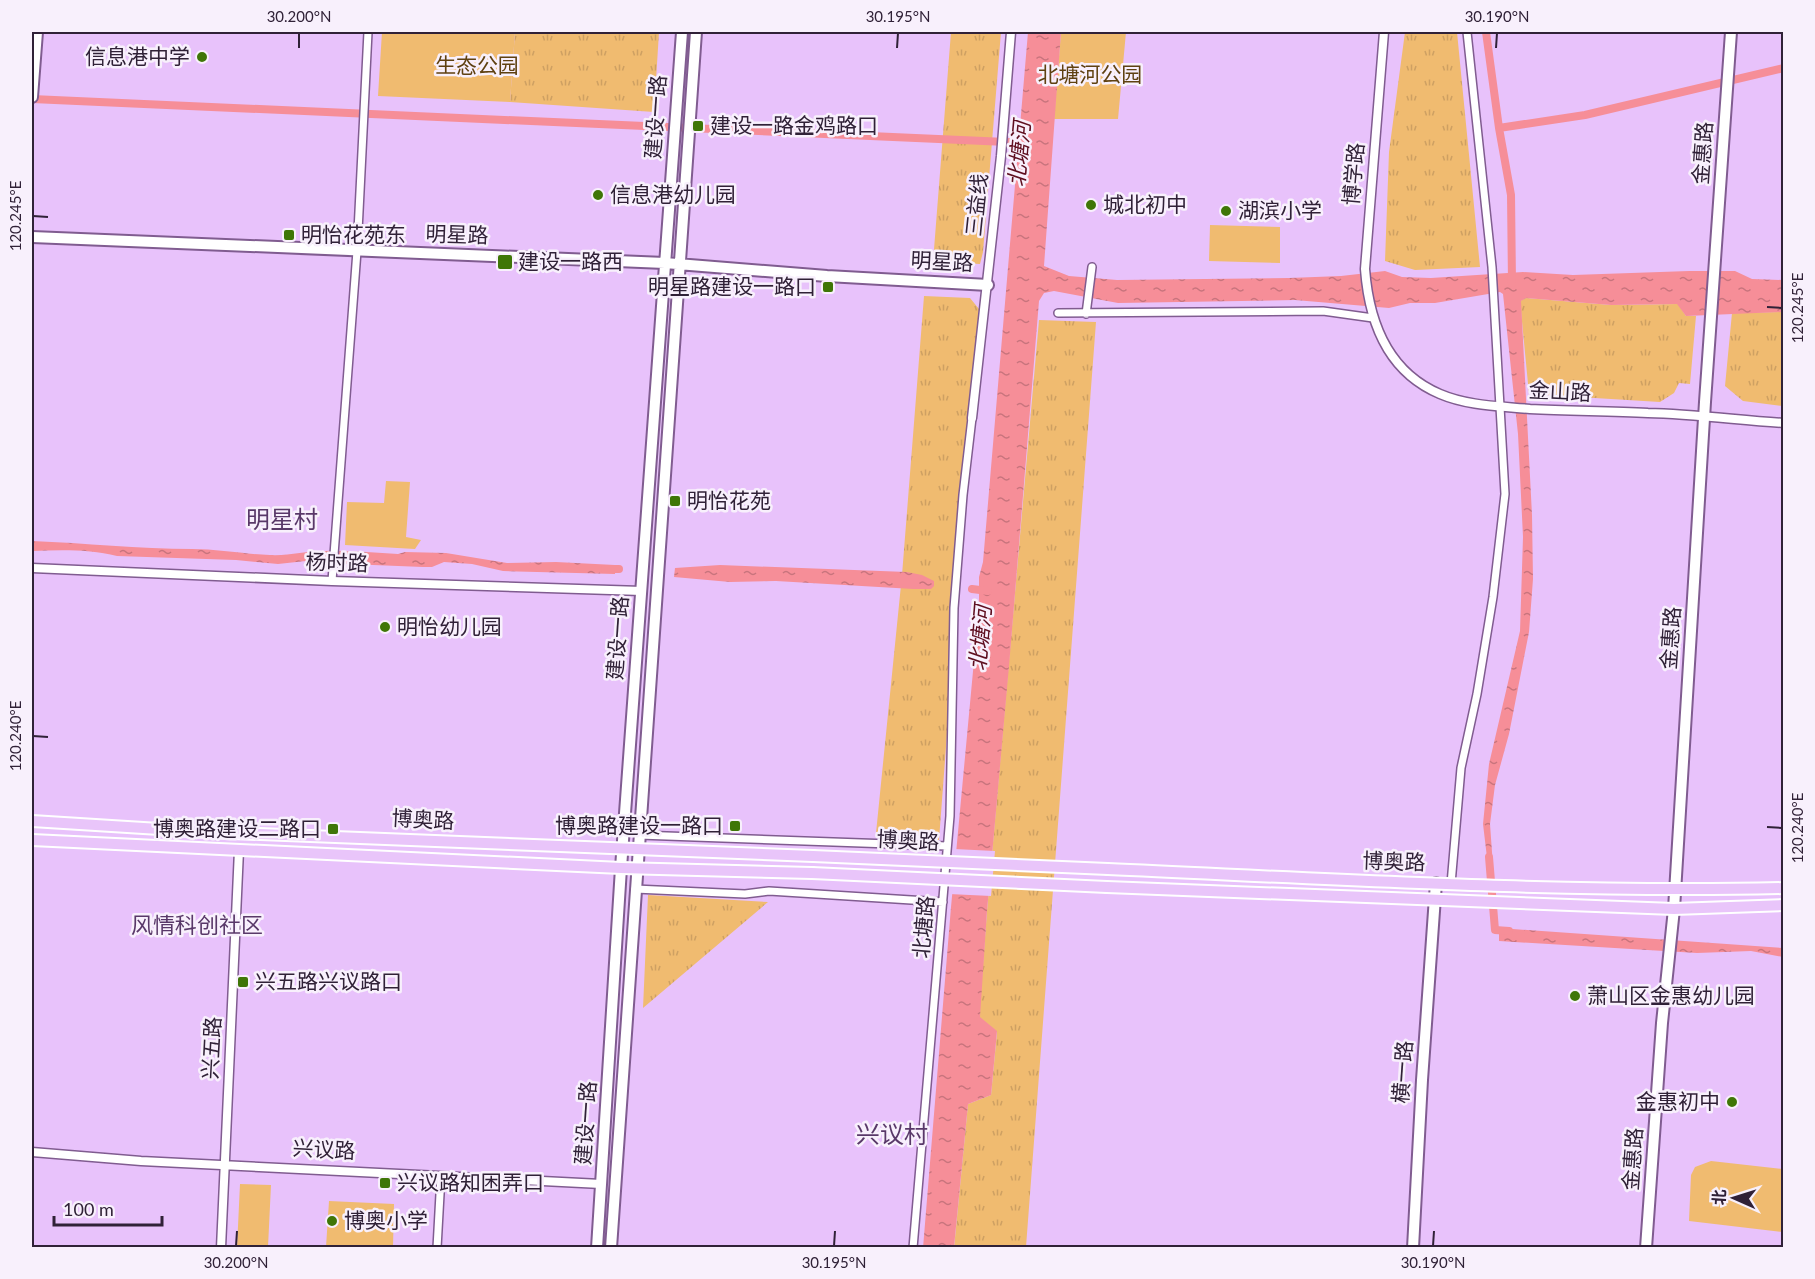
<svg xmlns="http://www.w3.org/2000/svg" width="1815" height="1279" viewBox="0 0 1815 1279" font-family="Lato,'Noto Sans SC',sans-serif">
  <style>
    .grass { fill: url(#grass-tufts) }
    .green { fill: #f0bb70 }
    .water { fill: url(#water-ripples) }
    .pier { fill: #e8c2fb }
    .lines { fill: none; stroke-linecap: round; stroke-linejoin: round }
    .canal { stroke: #f68e98; stroke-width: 8 }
    .minor-casing { stroke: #805c90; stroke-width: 10 }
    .tertiary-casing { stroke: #805c90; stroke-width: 11 }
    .secondary-casing { stroke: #805c90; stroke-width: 14 }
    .primary-casing { stroke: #fff; stroke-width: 14 }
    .minor { stroke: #fff; stroke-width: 7 }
    .tertiary { stroke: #fff; stroke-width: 8 }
    .secondary { stroke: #fff; stroke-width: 10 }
    .primary { stroke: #e9c5fa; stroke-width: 10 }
    .primary-bridge-casing { stroke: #fff; stroke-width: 14; stroke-linecap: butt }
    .primary-bridge { stroke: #e9c5fa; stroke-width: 10 }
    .ticks { fill: none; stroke: #302137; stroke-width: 2 }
    .poi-dot { fill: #3f7607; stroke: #f8f0fc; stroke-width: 2 }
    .labels { text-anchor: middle; stroke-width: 5; stroke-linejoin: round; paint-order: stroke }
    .poi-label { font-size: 21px; fill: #302137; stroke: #f8f0fc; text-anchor: start }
    .park-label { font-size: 21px; fill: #5f4111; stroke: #f8f0fc }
    .street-label { font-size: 21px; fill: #302137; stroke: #f8f0fc }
    .water-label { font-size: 22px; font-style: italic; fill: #5f0f20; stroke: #f8f0fc }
    .neighbourhood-label { font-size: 22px; fill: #593869; stroke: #f8f0fc }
    .quarter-label { font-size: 24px; fill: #593869; stroke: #f8f0fc }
    .neatline { fill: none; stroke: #302137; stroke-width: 2 }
    .ticks-label { font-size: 15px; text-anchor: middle; fill: #302137 }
  </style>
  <defs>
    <pattern id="grass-tufts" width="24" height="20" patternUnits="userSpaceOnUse" patternTransform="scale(1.5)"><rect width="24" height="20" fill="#f0bb70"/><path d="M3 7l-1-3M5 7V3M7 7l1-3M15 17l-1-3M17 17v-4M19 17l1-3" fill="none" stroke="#cea062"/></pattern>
    <pattern id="water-ripples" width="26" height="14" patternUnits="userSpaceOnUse" patternTransform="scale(1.5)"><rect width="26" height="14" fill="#f68e98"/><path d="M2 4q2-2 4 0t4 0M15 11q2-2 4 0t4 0" fill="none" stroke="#c8747d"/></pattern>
  </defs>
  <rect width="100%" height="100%" fill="#e8c2fb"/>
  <!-- grass -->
  <path class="grass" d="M515,32h144l-5,80 -144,-10z
    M951,32h50l-18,220 -3,12 -47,-2z
    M1405,32h52l23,235 -65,3 -30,-9 4,-109z
    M924,296l46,2 9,11 -40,531 -63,-7 26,-258z
    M1526,298l85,7 67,-1 8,12h10l-6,68 -11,-1 -5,10 -14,9 -131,-8 -9,-93z
    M1783,312v94l-40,-5 -18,-15 7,-73z
    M1039,320l57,2 -70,925 -72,1 14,-144 23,-9 6,-63 -18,-15 8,-106z
    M648,895l120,7 -125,106z"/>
  <!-- green -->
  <path class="green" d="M382,32h133l-5,70 -132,-6z
    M1061,32h65l-8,87h-64z
    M1210,225l70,2v36l-71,-2z
    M386,481l24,1 -4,55 15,3 -6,9 -70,-4 2,-43 37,1z
    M1711,1161l72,8v63l-94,-11 2,-46 4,-8z
    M240,1184l31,1 -3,62h-31z
    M329,1201l65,3 -1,43h-67z"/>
  <!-- water -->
  <path class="water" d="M1028,32h33l-17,234 25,10 48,4 172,-2 52,-2 44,-5 17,6 29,1 92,-6 50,3 116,-4h46l17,8 31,1v32l-97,4 -9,-12 -66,1 -85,-7 -5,3 11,214 1,64 -4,53 -20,102 -14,51 -5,39 3,42h-5l-5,-42 6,-60 31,-133 3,-94 -5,-103 -15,-140 -3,-2 -65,11h-25l-21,5 -94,-8 -177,3 -64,-12 -10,2 -5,8 -30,365 -22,245 -7,106 17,14 -6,64 -23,9 -14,143 -31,1 28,-341 28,-300v-30l4,-15z
    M32,541c53,2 107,8 160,8 26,0 52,5 78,6 18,1 36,-4 55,-4 24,-1 49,2 73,3l7,-2 41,1 61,10 49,-1 59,3v9l-112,-3 -31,-7 -28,-2 -12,5h-9l-100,-4 -8,-3 -37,4 -42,-4 -119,-4c-27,-7 -57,-6 -85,-5z
    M720,565l187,7 15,3 12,6v5l-3,3h-18l-137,-8 -46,1 -56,-5 1,-9z
    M1499,928l284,20v9l-32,-6 -54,2 -198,-12z"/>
  <!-- pier -->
  <path class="pier" d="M954,849l41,2 -4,45 -42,-2z"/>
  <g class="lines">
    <!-- canal -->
    <path class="canal" d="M1486,32l13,96 12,67 1,88
      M32,99l995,44
      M1499,128l86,-13 199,-47
      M605,569h14
      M972,589l16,2
      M1489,857l6,73 14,1"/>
    <defs>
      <path id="minor" d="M1058,313l265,-2 50,7
        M1086,314l6,-47
        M332,581l25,-330 11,-219
        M639,835l308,11
        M1451,884l10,-116 16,-74 16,-97 12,-103 -13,-227 -25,-235
        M635,889l110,5 24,-3 174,11
        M437,1248l4,-72
        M913,1248l37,-432 4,-208 9,-113 9,-77"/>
      <path id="tertiary" d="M1384,32l-19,237c4,53 23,103 75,125 28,12 60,12 90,15 39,2 78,2 118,4 45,1 90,7 136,10
        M972,418l29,-262 10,-124
        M32,568l300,13 310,10
        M32,1152l109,9 460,23
        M221,1248l18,-398"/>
      <path id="secondary" d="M32,97l5,-65
        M32,237l633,26 162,13 161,9
        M597,1248l24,-380 61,-836
        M611,1248l85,-1216
        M1413,1248l9,-168 14,-197
        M1646,1248l16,-225 12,-114 31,-507 26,-370"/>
      <path id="primary" d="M32,821l175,11 606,24
        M32,840l589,28 191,5
        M1108,869c225,10 450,24 676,19
        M1107,887l567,22 110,-4"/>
    </defs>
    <!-- minor casing -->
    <use href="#minor" class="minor-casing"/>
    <!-- tertiary casing -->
    <use href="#tertiary" class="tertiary-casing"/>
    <!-- secondary casing -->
    <use href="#secondary" class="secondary-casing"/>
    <!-- primary casing -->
    <use href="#primary" class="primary-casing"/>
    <!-- minor -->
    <use href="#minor" class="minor"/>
    <!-- tertiary -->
    <use href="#tertiary" class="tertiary"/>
    <!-- secondary -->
    <use href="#secondary" class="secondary"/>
    <!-- primary -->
    <use href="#primary" class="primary"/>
    <defs>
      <path id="primary-bridge" d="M813,856l295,13
        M812,873l295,14"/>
    </defs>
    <!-- primary-bridge casing -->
    <use href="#primary-bridge" class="primary-bridge-casing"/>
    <!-- primary-bridge -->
    <use href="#primary-bridge" class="primary-bridge"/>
  </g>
  <!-- ticks -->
  <path class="ticks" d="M299,48v-15M897,48l1,-15M1496,48l1,-15M33,216l15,1M1767,307l15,1M33,736l15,1M1767,827l15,1M236,1246l1,-15M834,1246l1,-15M1433,1246l1,-15"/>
  <!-- markers -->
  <g class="poi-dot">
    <circle cx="202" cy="57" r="6"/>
    <rect x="692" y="120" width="12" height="12" rx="3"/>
    <circle cx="598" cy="195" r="6"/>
    <circle cx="1091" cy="205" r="6"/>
    <circle cx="1226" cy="211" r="6"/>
    <rect x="283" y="229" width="12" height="12" rx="3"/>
    <rect x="497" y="254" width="16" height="16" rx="3"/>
    <rect x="822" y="281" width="12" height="12" rx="3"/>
    <rect x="669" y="495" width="12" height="12" rx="3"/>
    <circle cx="385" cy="627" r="6"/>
    <rect x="729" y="820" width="12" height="12" rx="3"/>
    <rect x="327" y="823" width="12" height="12" rx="3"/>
    <rect x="237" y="976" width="12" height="12" rx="3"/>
    <circle cx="1575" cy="996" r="6"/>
    <circle cx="1732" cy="1102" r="6"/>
    <rect x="379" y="1177" width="12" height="12" rx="3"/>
    <circle cx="332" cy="1221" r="6"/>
  </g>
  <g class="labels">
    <!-- poi labels -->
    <g class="poi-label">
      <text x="190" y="64" text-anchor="end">信息港中学</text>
      <text x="710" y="133">建设一路金鸡路口</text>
      <text x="610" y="202">信息港幼儿园</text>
      <text x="1103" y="212">城北初中</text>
      <text x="1238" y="218">湖滨小学</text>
      <text x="301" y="242">明怡花苑东</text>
      <text x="518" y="269">建设一路西</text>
      <text x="816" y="294" text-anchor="end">明星路建设一路口</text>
      <text x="687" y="508">明怡花苑</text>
      <text x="397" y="634">明怡幼儿园</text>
      <text x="723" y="833" text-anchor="end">博奥路建设一路口</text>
      <text x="321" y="836" text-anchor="end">博奥路建设二路口</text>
      <text x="255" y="989">兴五路兴议路口</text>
      <text x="1587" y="1003">萧山区金惠幼儿园</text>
      <text x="1720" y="1109" text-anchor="end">金惠初中</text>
      <text x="397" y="1190">兴议路知困弄口</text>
      <text x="344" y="1228">博奥小学</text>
    </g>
    <!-- park labels -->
    <g class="park-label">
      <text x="477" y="73">生态公园</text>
      <text x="1090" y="82">北塘河公园</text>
    </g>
    <!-- street labels -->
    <g class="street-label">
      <text transform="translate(656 117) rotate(-86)" y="7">建设一路</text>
      <text transform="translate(1703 153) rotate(-86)" y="7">金惠路</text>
      <text transform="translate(1354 174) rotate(-85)" y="7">博学路</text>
      <text transform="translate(977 205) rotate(-84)" y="7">三益线</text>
      <text transform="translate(457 235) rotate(2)" y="7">明星路</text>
      <text transform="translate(942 262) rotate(3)" y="7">明星路</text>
      <text transform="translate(1560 392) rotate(3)" y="7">金山路</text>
      <text transform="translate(337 563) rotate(2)" y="7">杨时路</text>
      <text transform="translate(618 638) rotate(-86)" y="7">建设一路</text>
      <text transform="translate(1671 638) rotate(-86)" y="7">金惠路</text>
      <text transform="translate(423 820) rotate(3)" y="7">博奥路</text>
      <text transform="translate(908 841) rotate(3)" y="7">博奥路</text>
      <text transform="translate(1394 862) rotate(2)" y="7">博奥路</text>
      <text transform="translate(924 927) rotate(-85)" y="7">北塘路</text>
      <text transform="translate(212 1048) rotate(-87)" y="7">兴五路</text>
      <text transform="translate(1403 1072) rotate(-86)" y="7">横一路</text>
      <text transform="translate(586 1123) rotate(-86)" y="7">建设一路</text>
      <text transform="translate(324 1150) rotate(3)" y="7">兴议路</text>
      <text transform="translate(1633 1159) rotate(-86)" y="7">金惠路</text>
    </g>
    <!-- water labels -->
    <g class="water-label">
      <text transform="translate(1019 154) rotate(-85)" y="8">北塘河</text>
      <text transform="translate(980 638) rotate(-85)" y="8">北塘河</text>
    </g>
    <!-- neighbourhood labels -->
    <g class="neighbourhood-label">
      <text x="197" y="933">风情科创社区</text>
    </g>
    <!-- quarter labels -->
    <g class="quarter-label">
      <text x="282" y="528">明星村</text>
      <text x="892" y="1143">兴议村</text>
    </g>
  </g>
  <!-- border -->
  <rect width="1815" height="1279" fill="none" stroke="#f8f0fc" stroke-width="66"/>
  <!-- north arrow -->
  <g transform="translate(1734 1198) rotate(273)" stroke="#f8f0fc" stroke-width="4.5" paint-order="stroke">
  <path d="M0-4.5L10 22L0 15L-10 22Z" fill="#302137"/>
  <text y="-9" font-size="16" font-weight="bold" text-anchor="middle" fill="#302137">北</text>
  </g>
  <!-- scale -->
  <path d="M54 1216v9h108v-9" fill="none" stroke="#302137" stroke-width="3"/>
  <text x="63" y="1216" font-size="18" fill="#302137" stroke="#f8f0fc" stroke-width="4.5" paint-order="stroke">100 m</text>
  <rect x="33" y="33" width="1749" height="1213" class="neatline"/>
  <g class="ticks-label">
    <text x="299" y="22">30.200°N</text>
    <text x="898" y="22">30.195°N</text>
    <text x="1497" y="22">30.190°N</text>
    <text transform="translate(16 216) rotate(-90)" y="5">120.245°E</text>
    <text transform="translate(1798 308) rotate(-90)" y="5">120.245°E</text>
    <text transform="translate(16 736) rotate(-90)" y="5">120.240°E</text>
    <text transform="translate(1798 828) rotate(-90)" y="5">120.240°E</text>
    <text x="236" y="1268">30.200°N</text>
    <text x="834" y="1268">30.195°N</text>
    <text x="1433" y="1268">30.190°N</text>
  </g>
</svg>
